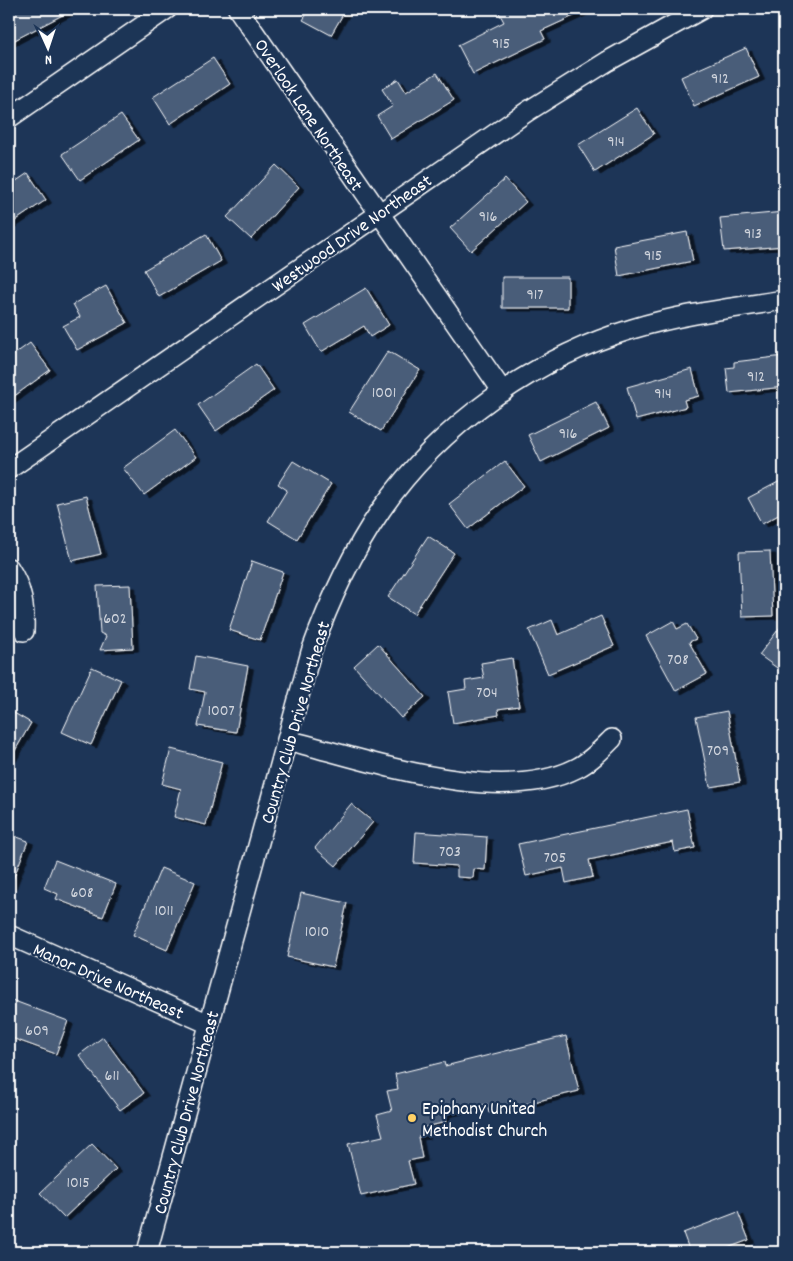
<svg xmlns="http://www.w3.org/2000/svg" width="793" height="1261" viewBox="0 0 793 1261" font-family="Dekko,sans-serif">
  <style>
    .building { fill: #4a5d79; stroke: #fff; filter: url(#shadow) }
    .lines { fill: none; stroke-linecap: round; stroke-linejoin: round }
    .minor-casing { stroke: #fff; stroke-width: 22 }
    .minor { stroke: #1d3557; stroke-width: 19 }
    .poi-dot { fill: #ffd166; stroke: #1d3557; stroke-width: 2 }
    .labels { text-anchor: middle; stroke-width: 4.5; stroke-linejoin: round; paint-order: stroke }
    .number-label { font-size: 16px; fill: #d2d6de }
    .street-label { font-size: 19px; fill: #fff; stroke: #1d3557 }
    .poi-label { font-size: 19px; fill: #fff; stroke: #1d3557; text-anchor: start }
  </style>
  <defs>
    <filter id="shadow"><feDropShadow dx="5.5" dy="3" stdDeviation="0" flood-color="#0009"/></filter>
  </defs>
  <rect width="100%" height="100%" fill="#1d3557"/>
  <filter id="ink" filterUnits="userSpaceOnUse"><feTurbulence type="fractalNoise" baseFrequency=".02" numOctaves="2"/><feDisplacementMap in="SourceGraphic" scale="10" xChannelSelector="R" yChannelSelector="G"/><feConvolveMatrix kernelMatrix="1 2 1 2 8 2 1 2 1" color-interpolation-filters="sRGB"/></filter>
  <g filter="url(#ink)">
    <!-- building -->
    <path class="building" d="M9,9h65l-65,34z
      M310,9h36l-15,26 -28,-15z
      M497,9h92l-48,22 4,8 -72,35 -15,-29 46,-23z
      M746,48l13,29 -65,29 -13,-29z
      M213,58l17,26 -60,40 -17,-27z
      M437,73l17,27 -63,39 -14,-23 16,-10 -11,-17 16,-10 8,13z
      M637,108l17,26 -59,38 -17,-27z
      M121,115l18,25 -59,40 -18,-26z
      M276,165l23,22 -48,52 -24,-22z
      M28,173l18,27 -37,25v-39z
      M505,179l21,23 -55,49 -21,-23z
      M784,212v34l-60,5 -4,-33z
      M687,232l6,29 -74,15 -5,-30z
      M206,234l15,27 -62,36 -15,-27z
      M502,277h66v31h-66z
      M106,286l21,37 -50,27 -14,-24 17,-9 -7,-13z
      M366,288l23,37 -19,12 -6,-11 -43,26 -16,-27z
      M30,343l20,27 -41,30v-42z
      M388,351l32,19 -39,61 -32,-19z
      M784,356v31l-55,6 -3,-25 8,-1v-5z
      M256,364l18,26 -58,41 -18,-26z
      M692,369l7,27 -15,4 2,7 -50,13 -9,-33z
      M596,402l13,26 -68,34 -13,-27z
      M175,430l21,27 -52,38 -21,-27z
      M293,461l38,23 -34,55 -29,-18 19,-31 -9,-6z
      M505,461l19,25 -56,43 -19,-25z
      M784,479v33l-22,12 -14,-26z
      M86,496l15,58 -29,7 -15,-58z
      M428,536l26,17 -40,61 -26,-17z
      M770,551l3,65 -31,1 -3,-65z
      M252,561l31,11 -23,68 -31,-10z
      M130,585l3,63 -33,2 6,-14 -6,-3 -3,-47z
      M601,616l13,30 -66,28 -19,-44 23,-10 6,15z
      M673,621l4,8 10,-5 9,15 -7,3 18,32 -31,17 -30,-55z
      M784,622v51l-25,-18z
      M378,644l47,53 -24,21 -47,-52z
      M196,656l52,10 -12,66 -38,-6 7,-34 -15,-3z
      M512,658l7,48 -21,3 1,6 -46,8 -5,-31 18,-3 -1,-8 19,-3 -3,-15z
      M92,667l29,13 -30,65 -29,-13z
      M9,710l22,13 -22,38z
      M727,711l13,71 -30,5 -14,-70z
      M171,749l51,13 -16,63 -32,-8 7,-28 -19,-5z
      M351,804l22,18 -37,44 -21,-18z
      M687,809l8,39 -20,4 -2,-10 -84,18 4,17 -27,6 -3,-15 -37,8 -8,-32z
      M416,832l71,5 -2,33 -11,-1 -1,9 -16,-1v-11l-43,-3z
      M9,834l19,7 -18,46h-1z
      M55,860l61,24 -13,33 -47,-18 2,-5 -14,-6z
      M161,868l34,14 -28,68 -34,-15z
      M301,893l46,10 -14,64 -46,-10z
      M9,999l59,22 -12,33 -47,-17z
      M566,1036l13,55 -90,22 -2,-9 -43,10 2,8 -24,6 2,8 -6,1 4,21 -14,3 6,23 -53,12 -13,-52 35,-8 -6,-21 15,-4 -5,-20 11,-2 -3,-15 49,-12 1,4z
      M103,1037l41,56 -24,17 -41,-55z
      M92,1144l24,25 -52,49 -24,-25z
      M738,1212l11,28 -32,12h-27l-7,-19z"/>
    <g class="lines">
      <defs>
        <path id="minor" d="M238,9l265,383
          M9,118l158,-109
          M9,469l519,-358 80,-50 94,-52
          M9,568c13,20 16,39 15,63
          M287,740c81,20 212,68 290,28 14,-7 25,-19 35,-29
          M9,935l200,89
          M147,1252l164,-600c18,-50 40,-98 70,-142 59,-85 152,-151 251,-181 49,-15 101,-21 152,-29"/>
      </defs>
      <!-- minor casing -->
      <use href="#minor" class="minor-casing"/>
      <!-- minor -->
      <use href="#minor" class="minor"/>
    </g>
  </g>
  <!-- markers -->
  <circle class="poi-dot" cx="412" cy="1118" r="5"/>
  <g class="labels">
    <!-- number labels -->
    <g class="number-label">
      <text x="501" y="48">915</text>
      <text x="720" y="83">912</text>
      <text x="616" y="146">914</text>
      <text x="488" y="221">916</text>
      <text x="753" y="238">913</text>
      <text x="653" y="260">915</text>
      <text x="535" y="299">917</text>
      <text x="756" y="381">912</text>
      <text x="384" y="397">1001</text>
      <text x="663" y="398">914</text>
      <text x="568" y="438">916</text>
      <text x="115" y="623">602</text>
      <text x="678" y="664">708</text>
      <text x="487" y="697">704</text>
      <text x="221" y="715">1007</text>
      <text x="718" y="755">709</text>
      <text x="450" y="856">703</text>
      <text x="555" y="862">705</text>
      <text x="82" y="897">608</text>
      <text x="164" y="915">1011</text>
      <text x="317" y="936">1010</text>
      <text x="37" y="1035">609</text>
      <text x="112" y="1080">611</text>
      <text x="78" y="1187">1015</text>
    </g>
    <!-- street labels -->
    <g class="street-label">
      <text transform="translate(310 114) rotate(56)" y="7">Overlook Lane Northeast</text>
      <text transform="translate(351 232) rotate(-35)" y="7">Westwood Drive Northeast</text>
      <text transform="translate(294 722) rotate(-74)" y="7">Country Club Drive Northeast</text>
      <text transform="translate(109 980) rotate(24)" y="7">Manor Drive Northeast</text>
      <text transform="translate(185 1112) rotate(-75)" y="7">Country Club Drive Northeast</text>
    </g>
    <!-- poi labels -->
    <g class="poi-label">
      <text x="422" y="1114">Epiphany United<tspan x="422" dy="22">Methodist Church</tspan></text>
    </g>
  </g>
  <!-- margin -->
  <rect width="793" height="1261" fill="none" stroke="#1d3557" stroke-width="30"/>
  <rect x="15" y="15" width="763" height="1231" fill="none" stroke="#fff" stroke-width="2" filter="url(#ink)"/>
  <!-- north arrow -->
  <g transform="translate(48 48) rotate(177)" stroke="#1d3557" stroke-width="4" paint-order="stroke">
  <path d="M0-4L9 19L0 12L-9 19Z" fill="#ffffff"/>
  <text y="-8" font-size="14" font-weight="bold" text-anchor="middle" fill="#ffffff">N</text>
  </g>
</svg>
